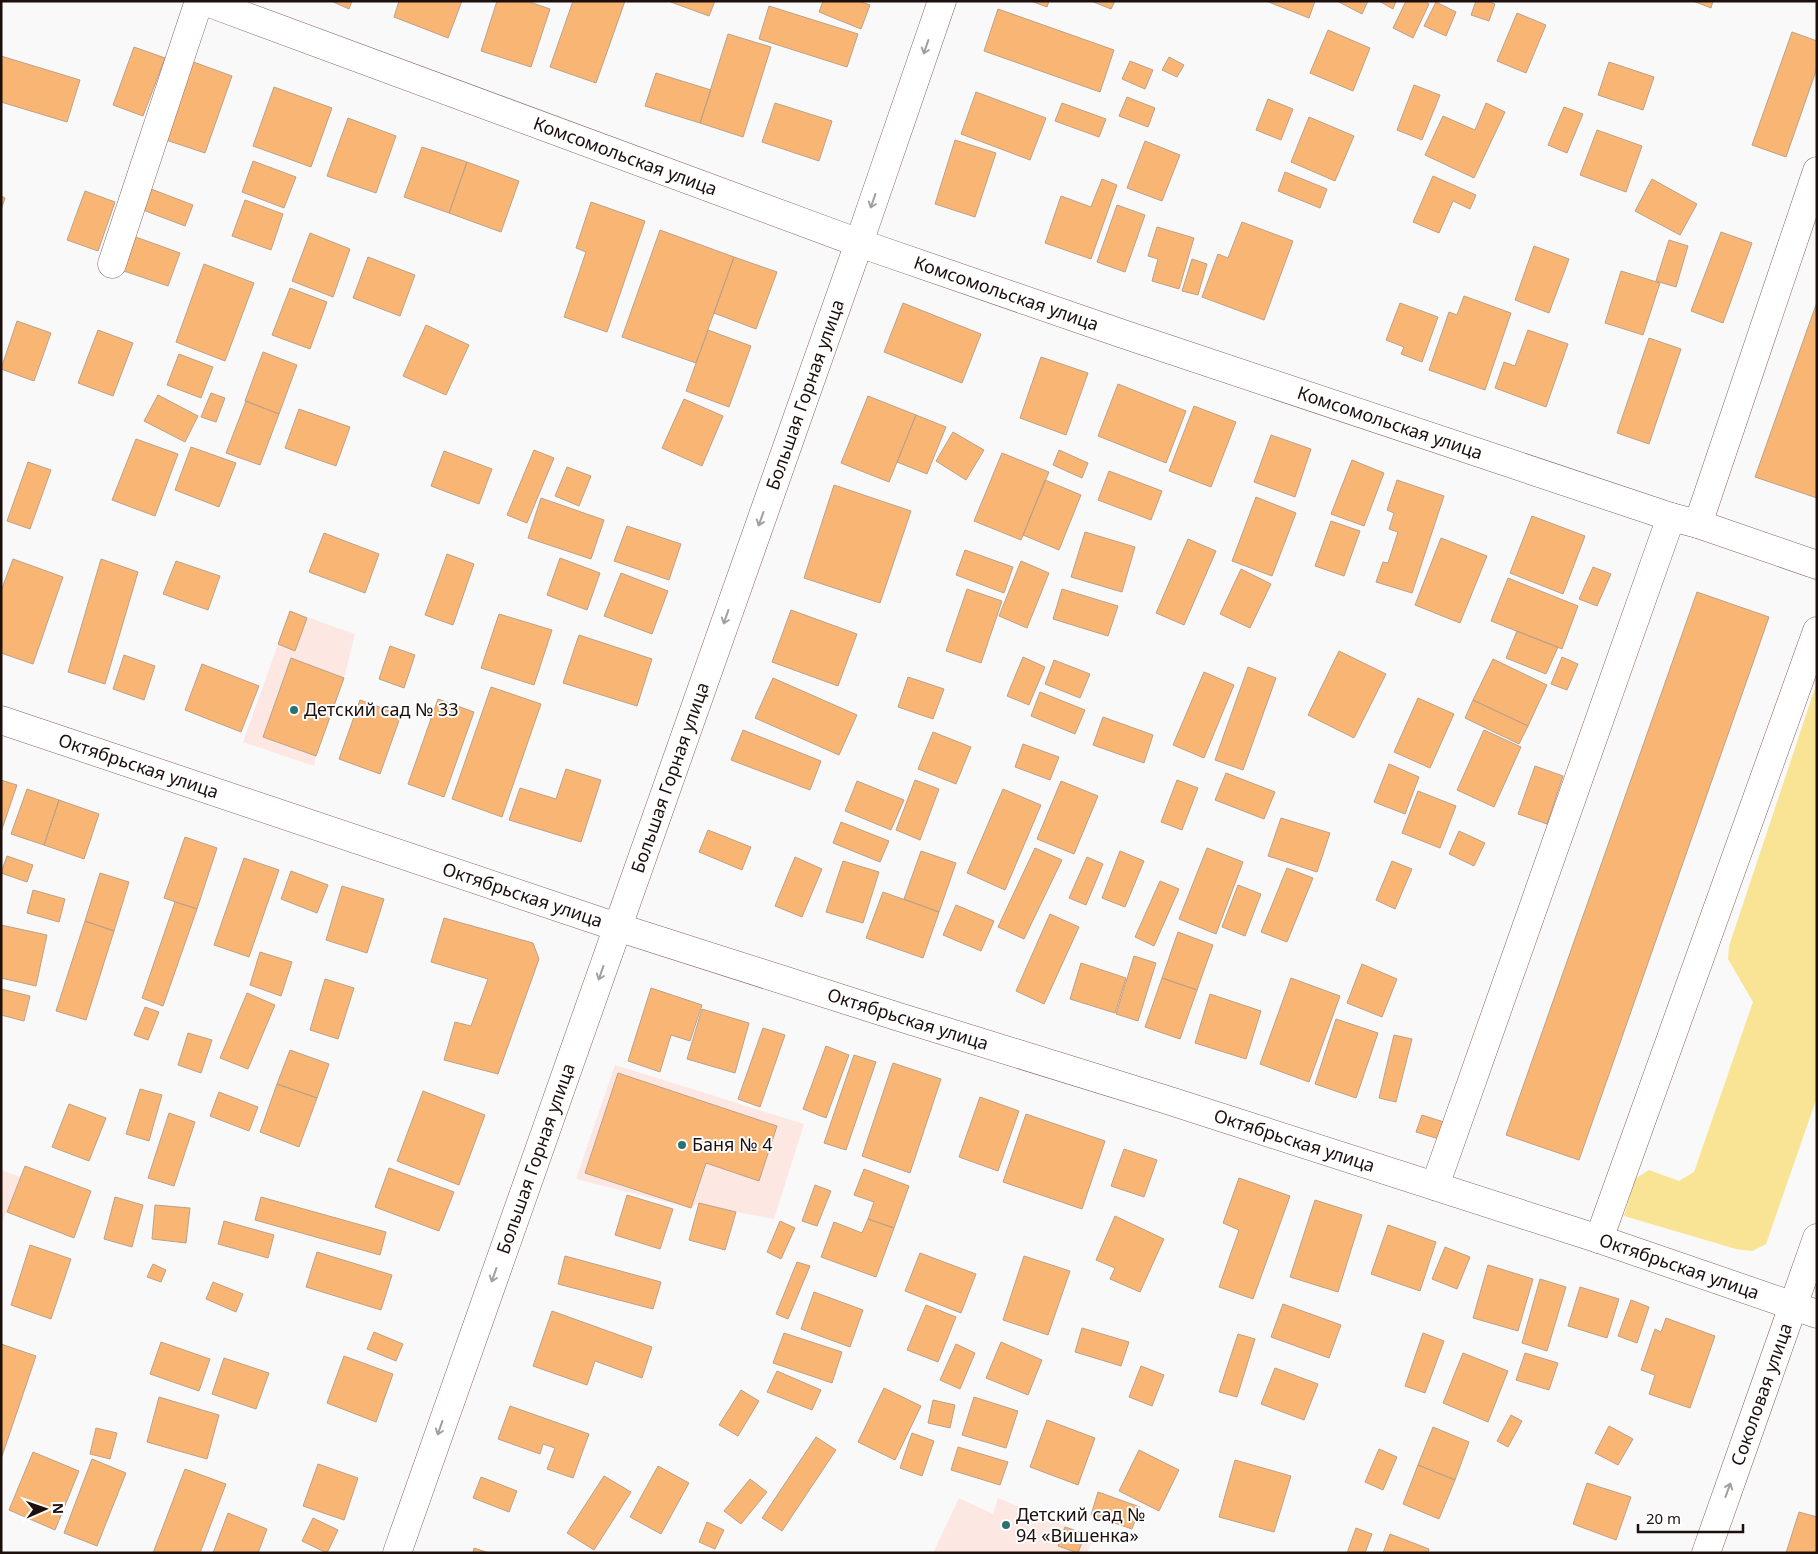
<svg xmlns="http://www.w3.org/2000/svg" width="1818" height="1554" viewBox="0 0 1818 1554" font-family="'Noto Sans',sans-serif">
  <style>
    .built { fill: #fce7e3 }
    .green { fill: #f8e494 }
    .building { fill: #f8b574; stroke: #bda188 }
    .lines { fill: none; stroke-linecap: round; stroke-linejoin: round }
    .minor-casing { stroke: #87635b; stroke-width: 29 }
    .major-casing { stroke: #87635b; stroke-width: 29 }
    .minor { stroke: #fff; stroke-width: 28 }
    .major { stroke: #fff; stroke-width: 28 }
    .oneway { stroke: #a49f9e }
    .poi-dot { fill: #297370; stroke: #fff; stroke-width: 2 }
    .labels { text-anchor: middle; stroke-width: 4; stroke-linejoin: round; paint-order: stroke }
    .street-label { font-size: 18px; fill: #1c0f0c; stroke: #fff }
    .poi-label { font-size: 18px; fill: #1c0f0c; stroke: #fff; text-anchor: start }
  </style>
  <rect width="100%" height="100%" fill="#f9f9f9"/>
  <!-- built -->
  <path class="built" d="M290,611l65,23 -11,44 -28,78 -2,10 -71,-24z
    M615,1065l189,59 -30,95 -38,-7 -37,-9 -8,5 -115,-29z
    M1,1170l19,7 -19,48z
    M959,1498l34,16 5,-16 96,39 -7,16h-154z"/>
  <!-- green -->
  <path class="green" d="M1817,682v415l-51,147 -14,7 -16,-2 -112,-33 11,-37 14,-9 30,11 15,-9 59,-170 -25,-43 1,-13z"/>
  <!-- building -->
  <path class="building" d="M331,1h21l-3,8z
    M399,1h63l-14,37 -54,-21z
    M497,1h30l23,8 -19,58 -50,-16z
    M573,1h52l-29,82 -46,-16z
    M668,1h47l-6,15z
    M823,1h36l11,4 -9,24 -42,-17z
    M1031,1h18l-2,6z
    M1091,1h24l-4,8z
    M1266,1h49l-6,17z
    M1337,1h31l-6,13z
    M1379,1h17l-3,8z
    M1406,1h19l4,3 -16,34 -20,-10z
    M1476,1h11l8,3 -6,17 -18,-6z
    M1693,1h20l-2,7z
    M1436,2l20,10 -10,24 -22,-10z
    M769,6l89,28 -11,33 -88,-28z
    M998,9l116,41 -14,42 -116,-41z
    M1517,13l29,12 -20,48 -29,-12z
    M1328,30l42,18 -17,43 -43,-18z
    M1792,32l25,9v27l-31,89 -34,-12z
    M728,34l43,13 -28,90 -43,-14z
    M134,47l31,11 -22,58 -30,-11z
    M1,56l79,24 -13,42 -66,-20z
    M1169,57l15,8 -7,12 -15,-7z
    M188,60l44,16 -27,77 -45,-15z
    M1130,61l23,9 -8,19 -23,-10z
    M1609,62l45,15 -11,33 -45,-15z
    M656,73l55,17 -11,33 -55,-17z
    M1414,85l26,10 -18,45 -25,-10z
    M274,87l58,21 -21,59 -58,-21z
    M976,92l70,26 -16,42 -69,-26z
    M1127,97l28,11 -7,19 -29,-11z
    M1268,99l25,10 -12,31 -25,-10z
    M775,103l57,18 -13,40 -57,-19z
    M1062,103l44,16 -7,18 -44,-16z
    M1486,103l19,9 -31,66 -49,-23 18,-39 32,14z
    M1564,107l19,7 -16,39 -19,-8z
    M1309,117l45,19 -19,45 -44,-19z
    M348,118l48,18 -20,57 -49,-17z
    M1597,130l45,16 -16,46 -46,-17z
    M955,140l41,13 -21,64 -40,-13z
    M1145,141l35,14 -18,46 -35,-13z
    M422,147l45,15 -18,51 -45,-16z
    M253,161l43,16 -12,31 -42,-16z
    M467,162l52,19 -18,51 -52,-19z
    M1285,172l42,17 -7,19 -42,-17z
    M1433,176l43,19 -6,14 -17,-8 -14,32 -26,-11z
    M1102,179l15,6 -26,74 -46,-16 16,-47 30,11z
    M1652,179l45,25 -17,31 -45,-24z
    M151,189l42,16 -8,21 -42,-16z
    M85,191l30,11 -17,49 -31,-11z
    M1,196l4,2 -4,12z
    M245,200l38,14 -12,36 -39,-14z
    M591,202l54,19 -38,111 -43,-15 22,-65 -10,-4z
    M1117,205l28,10 -20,57 -28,-10z
    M1242,222l51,19 -29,79 -62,-23 16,-43 10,4z
    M1157,227l37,11 -15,51 -27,-8 6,-22 -10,-3z
    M660,230l74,27 -38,106 -74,-26z
    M1721,232l31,11 -29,80 -32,-12z
    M310,233l40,16 -17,48 -41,-16z
    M133,236l47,17 -12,33 -47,-16z
    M1669,240l19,6 -12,41 -20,-6z
    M1534,246l35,13 -20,54 -34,-13z
    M368,257l47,18 -15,41 -47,-18z
    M734,257l43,15 -21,57 -42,-16z
    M1192,259l15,5 -9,31 -16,-4z
    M204,264l50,19 -29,78 -49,-19z
    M1621,271l39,12 -17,52 -38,-12z
    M290,288l37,14 -17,47 -38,-14z
    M1464,296l47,17 -26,77 -56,-20 20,-58 8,3z
    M1817,302v196l-62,-21z
    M903,303l78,31 -19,49 -78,-31z
    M1400,303l38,14 -16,45 -21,-8 3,-7 -18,-7z
    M17,321l34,12 -17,48 -33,-12z
    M426,325l43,20 -23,50 -43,-19z
    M98,330l35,13 -20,53 -35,-13z
    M708,330l43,16 -22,61 -43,-16z
    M1528,330l40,14 -22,63 -51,-19 9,-26 11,4z
    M1649,338l32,11 -32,95 -32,-11z
    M263,352l34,13 -18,49 -34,-13z
    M179,354l34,13 -12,31 -34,-13z
    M1041,357l47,16 -22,62 -46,-17z
    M1118,384l68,27 -20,52 -68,-27z
    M211,393l14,5 -9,24 -15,-5z
    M158,395l40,21 -13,26 -41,-21z
    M868,396l48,19 -27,67 -48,-19z
    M684,399l39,17 -21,50 -40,-18z
    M246,401l33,13 -19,51 -34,-12z
    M1194,406l42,16 -25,65 -42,-16z
    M299,409l51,18 -14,39 -51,-18z
    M916,415l30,12 -19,47 -30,-12z
    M953,432l31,18 -18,30 -30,-19z
    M1271,435l40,14 -16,48 -41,-15z
    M136,439l42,15 -23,62 -43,-16z
    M191,447l45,16 -17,44 -44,-17z
    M534,450l20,8 -27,65 -20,-8z
    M1059,450l29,13 -6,15 -29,-13z
    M444,451l48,18 -13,35 -48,-18z
    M1002,453l47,19 -28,68 -47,-19z
    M1352,460l32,13 -20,53 -33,-12z
    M28,462l23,8 -21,59 -23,-8z
    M567,467l24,9 -12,30 -24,-10z
    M1109,471l53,20 -11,29 -53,-20z
    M1045,480l36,15 -22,55 -36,-15z
    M1397,480l47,16 -32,97 -36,-11 7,-20 5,1 10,-31 -9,-3 5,-16 -7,-3z
    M834,485l77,26 -31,92 -76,-25z
    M1256,497l40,16 -24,63 -40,-15z
    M541,498l63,22 -13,39 -63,-21z
    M1532,516l53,20 -22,58 -53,-21z
    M1331,521l29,10 -16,45 -29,-10z
    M627,526l54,18 -12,36 -55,-19z
    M1085,532l50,15 -13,45 -51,-15z
    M324,533l55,21 -14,39 -56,-21z
    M1441,538l46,18 -27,67 -45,-18z
    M1188,539l28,12 -32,74 -28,-12z
    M965,550l48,17 -9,26 -48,-18z
    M447,554l27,10 -21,61 -28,-10z
    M560,558l40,15 -13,37 -40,-15z
    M13,559l50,18 -30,87 -32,-11v-62z
    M101,559l37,13 -33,112 -37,-12z
    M176,561l44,15 -12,34 -45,-16z
    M1021,561l28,12 -22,55 -28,-12z
    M1593,567l18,7 -14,32 -18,-7z
    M1241,569l30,15 -21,44 -30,-14z
    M621,573l47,18 -16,43 -48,-18z
    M1508,578l70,28 -16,43 -71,-28z
    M967,589l35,12 -21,62 -35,-12z
    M1062,589l56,17 -10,30 -55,-17z
    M1697,592l72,25 -190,543 -73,-25z
    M791,610l66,24 -19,52 -66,-24z
    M290,611l17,7 -12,33 -17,-7z
    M499,614l53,16 -18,55 -53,-17z
    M1517,631l41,16 -12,27 -40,-16z
    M579,635l73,24 -15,47 -74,-23z
    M390,646l25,9 -11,33 -25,-9z
    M1339,651l47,23 -32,64 -46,-23z
    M124,655l31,11 -11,34 -31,-11z
    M1023,657l22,10 -16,38 -22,-9z
    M1562,657l16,7 -11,26 -16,-6z
    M291,658l53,20 -28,78 -53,-19z
    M1493,659l54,26 -19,41 -55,-26z
    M1054,660l36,14 -10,24 -35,-14z
    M202,664l57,22 -18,46 -56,-22z
    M1248,667l28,11 -33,92 -28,-10z
    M1204,672l30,13 -30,73 -31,-13z
    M908,677l36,12 -11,30 -35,-12z
    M773,678l84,37 -18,40 -84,-37z
    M491,687l50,17 -39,113 -50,-18z
    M1040,692l45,18 -10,24 -44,-18z
    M1418,698l36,16 -24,54 -36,-16z
    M438,699l36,13 -30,85 -36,-13z
    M360,700l41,15 -21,59 -41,-15z
    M1473,700l55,26 -9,18 -54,-26z
    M1103,717l50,18 -9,28 -51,-18z
    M743,730l78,31 -11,29 -79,-30z
    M1484,730l37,17 -27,60 -37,-17z
    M933,732l38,15 -15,37 -38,-15z
    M1023,744l36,13 -9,23 -35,-13z
    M1389,764l30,13 -14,37 -31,-12z
    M1535,766l28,10 -16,48 -29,-10z
    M566,769l35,11 -20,62 -72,-22 11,-32 36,11z
    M1226,773l49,19 -11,27 -49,-19z
    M1,780l16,5 -16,47z
    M915,780l24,9 -19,51 -24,-10z
    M1177,780l21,8 -16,42 -21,-8z
    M857,781l47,19 -13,30 -46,-19z
    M1061,781l37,15 -24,58 -37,-15z
    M27,789l32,11 -15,45 -33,-11z
    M1003,789l38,16 -36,85 -38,-17z
    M1418,791l38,15 -16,42 -38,-15z
    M59,800l40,14 -15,45 -40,-14z
    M1281,818l49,15 -13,39 -49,-16z
    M841,822l48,19 -9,21 -47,-19z
    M708,830l43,17 -9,23 -43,-18z
    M1459,831l26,12 -11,23 -25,-12z
    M185,837l32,11 -20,61 -33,-11z
    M1035,848l27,12 -38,79 -26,-12z
    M1207,848l36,14 -27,72 -37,-15z
    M921,851l35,12 -17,49 -35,-13z
    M1120,851l24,10 -19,46 -23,-9z
    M7,856l26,9 -6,17 -26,-9z
    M795,857l27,12 -20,48 -27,-11z
    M1087,857l16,7 -17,41 -17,-7z
    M244,858l35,12 -30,87 -35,-12z
    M843,861l36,11 -16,51 -37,-11z
    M1392,861l20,8 -17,40 -19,-9z
    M1287,868l26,10 -26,64 -26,-10z
    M291,871l37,14 -11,28 -36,-14z
    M100,873l29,9 -15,49 -29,-10z
    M1160,881l19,8 -25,57 -19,-9z
    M1238,885l23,9 -16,42 -23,-9z
    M342,886l42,13 -17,54 -41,-13z
    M33,890l32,9 -6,23 -32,-9z
    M883,892l56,20 -16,46 -57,-20z
    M175,902l22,7 -34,97 -21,-8z
    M956,905l38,16 -13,30 -38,-16z
    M1050,914l29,13 -35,77 -28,-13z
    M444,918l89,25 6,16 -41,115 -54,-14 11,-38 16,4 17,-47 -57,-17z
    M85,921l29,10 -28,89 -30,-9z
    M1,925l46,10 -11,51 -35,-8z
    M1178,932l35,13 -16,45 -35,-12z
    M260,952l32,10 -11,34 -31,-11z
    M1134,956l22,7 -18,58 -22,-7z
    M1081,963l45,15 -11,35 -45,-14z
    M1362,964l35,15 -15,38 -35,-14z
    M1162,978l35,12 -17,49 -35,-12z
    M1291,978l49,18 -31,86 -49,-18z
    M325,979l29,9 -16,51 -28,-9z
    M651,988l51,17 -12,36 -19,-6 -11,37 -32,-11z
    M1,989l29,7 -6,25 -23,-6z
    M247,993l28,12 -27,64 -28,-11z
    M1210,994l51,17 -15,48 -51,-16z
    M145,1007l14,5 -11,28 -14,-5z
    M702,1009l47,14 -14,50 -48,-14z
    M1336,1019l42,14 -22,65 -41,-14z
    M763,1028l22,7 -25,72 -22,-8z
    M188,1033l24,7 -11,33 -23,-8z
    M1394,1035l18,4 -16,63 -17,-4z
    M826,1046l23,9 -23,63 -23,-9z
    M290,1050l39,14 -12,34 -40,-14z
    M854,1055l22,7 -30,88 -22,-7z
    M893,1063l48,16 -31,94 -48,-17z
    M618,1073l159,53 -18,55 -53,-18 -15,45 -106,-35z
    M277,1084l40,14 -18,49 -39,-15z
    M140,1089l22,6 -13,46 -23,-7z
    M423,1091l62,24 -26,70 -62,-24z
    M219,1092l39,15 -9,24 -39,-15z
    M980,1097l39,14 -21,60 -39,-14z
    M69,1104l37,14 -17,43 -37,-14z
    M169,1113l26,9 -21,64 -26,-8z
    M1026,1114l79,27 -23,68 -79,-27z
    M1422,1115l25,8 -5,17 -26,-8z
    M1124,1149l33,11 -13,37 -33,-11z
    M25,1166l66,25 -17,47 -67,-26z
    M389,1168l65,24 -15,39 -64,-24z
    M864,1169l45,17 -15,42 -26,-9 6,-17 -20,-7z
    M1239,1178l51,18 -37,103 -34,-12 20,-57 -16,-7z
    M815,1185l16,6 -14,35 -15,-5z
    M627,1195l46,14 -13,40 -45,-14z
    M115,1197l28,8 -11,42 -28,-8z
    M261,1197l125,35 -6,23 -125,-35z
    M1315,1200l47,15 -24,77 -48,-15z
    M699,1203l37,9 -11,38 -36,-10z
    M155,1205l35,3 -4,35 -34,-4z
    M1115,1216l49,23 -24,53 -30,-13 5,-11 -19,-8z
    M868,1219l26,9 -18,49 -55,-20 13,-35 28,11z
    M224,1221l50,14 -6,23 -50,-14z
    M780,1221l15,7 -14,31 -14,-7z
    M1388,1225l48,17 -16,49 -49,-17z
    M30,1245l41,14 -20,60 -40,-14z
    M1445,1247l25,10 -13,32 -25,-10z
    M317,1252l75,23 -11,35 -75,-23z
    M920,1253l56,21 -15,39 -56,-22z
    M565,1256l96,26 -8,27 -95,-25z
    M1024,1256l46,15 -22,64 -45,-15z
    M797,1262l13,4 -22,53 -12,-5z
    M153,1264l13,6 -5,12 -14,-5z
    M1488,1265l45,14 -15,52 -45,-13z
    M1540,1279l26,8 -19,64 -25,-8z
    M213,1282l30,12 -7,18 -30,-13z
    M1580,1287l39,12 -12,39 -39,-12z
    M814,1292l49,18 -13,37 -49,-18z
    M1631,1300l18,7 -12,36 -19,-7z
    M1283,1304l58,21 -12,33 -58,-21z
    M926,1305l30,12 -18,45 -31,-12z
    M552,1311l100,36 -10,31 -47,-17 -8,24 -54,-19z
    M1666,1318l49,18 -25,72 -41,-14 6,-19 -14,-5 14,-41 6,3z
    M1082,1328l47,14 -8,24 -46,-14z
    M374,1332l29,12 -7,17 -29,-12z
    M784,1333l58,19 -10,31 -59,-20z
    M1423,1333l21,8 -19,52 -20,-7z
    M1238,1334l17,5 -18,58 -18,-5z
    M161,1342l49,17 -11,32 -49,-17z
    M1001,1342l41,18 -14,35 -42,-17z
    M1,1344l35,12 -35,103z
    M956,1344l19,9 -15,36 -20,-9z
    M1463,1353l45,18 -20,51 -45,-19z
    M1525,1353l33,10 -9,27 -33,-10z
    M344,1356l49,18 -17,48 -49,-19z
    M224,1358l45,15 -13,36 -44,-15z
    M1141,1366l23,9 -12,31 -23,-9z
    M1275,1368l43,16 -14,36 -43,-16z
    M777,1371l44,19 -9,20 -45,-18z
    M884,1388l37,18 -26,54 -37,-18z
    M741,1390l18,11 -21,35 -19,-11z
    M159,1397l60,18 -12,44 -60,-17z
    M974,1397l44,14 -12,37 -44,-13z
    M933,1400l22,5 -5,23 -22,-5z
    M510,1406l79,28 -16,44 -26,-9 8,-21 -12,-4 -3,10 -42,-15z
    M1511,1415l11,6 -14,26 -11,-6z
    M1047,1420l48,18 -17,47 -48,-18z
    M1609,1426l24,13 -15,26 -23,-12z
    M1433,1427l36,15 -14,38 -37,-15z
    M96,1428l21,5 -7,26 -20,-5z
    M912,1433l22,8 -12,35 -22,-8z
    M816,1437l20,13 -54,81 -20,-13z
    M958,1447l50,15 -8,23 -49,-15z
    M1379,1449l18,8 -14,33 -18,-8z
    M1139,1450l40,20 -20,41 -40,-20z
    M33,1452l46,19 -24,59 -46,-20z
    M92,1459l34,14 -29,73 -33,-13z
    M1235,1460l56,16 -17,56 -55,-15z
    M318,1464l40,14 -14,42 -41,-14z
    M1418,1465l37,15 -16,39 -36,-15z
    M658,1466l31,17 -28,51 -31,-17z
    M185,1469l41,15 -26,69h-47z
    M604,1476l27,16 -37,58 -27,-17z
    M481,1477l36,14 -8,21 -36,-14z
    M750,1479l17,13 -26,32 -17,-13z
    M1587,1483l44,14 -15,43 -43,-16z
    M1098,1492l42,15 -8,22 -41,-14z
    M1799,1512l18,5v36h-31z
    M228,1513l39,16 -9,24h-45z
    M313,1518l25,12 -11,23 -25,-12z
    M707,1522l17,8 -9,19 -16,-7z
    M1065,1527l20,7 -7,19 -20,-7z
    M1356,1528l16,6 -7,19h-18z
    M1390,1534l39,15 -1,4h-45z
    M474,1548l15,5h-16z"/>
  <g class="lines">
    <defs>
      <g id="minor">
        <path id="s1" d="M204,1l655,242 264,91 548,183 27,7 119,41"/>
        <path d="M112,264l87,-263"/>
        <path d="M1698,524l119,-353"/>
        <path id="s2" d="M1,720l616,207 282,90 265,82 435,140 218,75"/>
        <path d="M1435,1186l236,-669"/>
        <path d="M1599,1239l218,-608"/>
      </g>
      <g id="major">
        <path id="s3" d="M397,1553l462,-1310 83,-242"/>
        <path id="s4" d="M1706,1553l111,-315"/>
      </g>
    </defs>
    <!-- minor casing -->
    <use href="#minor" class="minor-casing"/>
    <!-- major casing -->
    <use href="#major" class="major-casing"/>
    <!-- minor -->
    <use href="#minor" class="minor"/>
    <!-- major -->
    <use href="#major" class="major"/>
  </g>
  <!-- one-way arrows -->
  <defs><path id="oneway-shaft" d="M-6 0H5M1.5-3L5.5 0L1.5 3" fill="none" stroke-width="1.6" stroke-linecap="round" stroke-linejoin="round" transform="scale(1.25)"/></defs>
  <g class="oneway">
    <use href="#oneway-shaft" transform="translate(926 47) rotate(109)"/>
    <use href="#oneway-shaft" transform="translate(873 201) rotate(109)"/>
    <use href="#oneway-shaft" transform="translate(761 519) rotate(110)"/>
    <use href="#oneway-shaft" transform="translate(726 617) rotate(109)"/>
    <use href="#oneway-shaft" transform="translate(601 973) rotate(109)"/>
    <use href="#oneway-shaft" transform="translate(494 1275) rotate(109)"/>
    <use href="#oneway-shaft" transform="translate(440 1428) rotate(109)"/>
    <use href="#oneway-shaft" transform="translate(1728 1490) rotate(-70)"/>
  </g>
  <!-- markers -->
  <g class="poi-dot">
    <circle cx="294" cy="710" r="5"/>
    <circle cx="682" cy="1145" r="5"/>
    <circle cx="1006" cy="1525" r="5"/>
  </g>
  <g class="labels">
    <!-- street labels -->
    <g class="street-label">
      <text dy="6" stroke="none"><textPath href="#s1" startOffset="449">Комсомольская улица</textPath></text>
      <text dy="6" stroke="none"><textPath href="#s1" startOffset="854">Комсомольская улица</textPath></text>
      <text dy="6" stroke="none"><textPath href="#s3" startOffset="1228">Большая Горная улица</textPath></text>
      <text dy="6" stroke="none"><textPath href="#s1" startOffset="1259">Комсомольская улица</textPath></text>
      <text dy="6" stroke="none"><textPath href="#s2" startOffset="145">Октябрьская улица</textPath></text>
      <text dy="6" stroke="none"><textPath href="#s3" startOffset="822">Большая Горная улица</textPath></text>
      <text dy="6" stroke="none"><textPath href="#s2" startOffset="550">Октябрьская улица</textPath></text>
      <text dy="6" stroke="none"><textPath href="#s2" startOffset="955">Октябрьская улица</textPath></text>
      <text dy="6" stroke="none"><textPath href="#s2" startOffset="1360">Октябрьская улица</textPath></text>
      <text dy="6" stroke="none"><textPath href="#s3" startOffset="418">Большая Горная улица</textPath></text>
      <text dy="6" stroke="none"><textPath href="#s2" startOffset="1765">Октябрьская улица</textPath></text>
      <text dy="6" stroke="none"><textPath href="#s4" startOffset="168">Соколовая улица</textPath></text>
    </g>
    <!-- poi labels -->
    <g class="poi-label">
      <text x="304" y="716">Детский сад № 33</text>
      <text x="692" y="1151">Баня № 4</text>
      <text x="1016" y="1521">Детский сад №<tspan x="1016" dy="21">94 «Вишенка»</tspan></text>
    </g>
  </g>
  <!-- border -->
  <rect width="1818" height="1554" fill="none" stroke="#1c0f0c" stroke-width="5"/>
  <!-- north arrow -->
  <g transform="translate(45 1509) rotate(88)" stroke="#ffffff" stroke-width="4" paint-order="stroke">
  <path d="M0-4L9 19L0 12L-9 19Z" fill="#1c0f0c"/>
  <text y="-8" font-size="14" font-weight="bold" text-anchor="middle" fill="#1c0f0c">N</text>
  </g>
  <!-- scale -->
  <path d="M1638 1524v8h105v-8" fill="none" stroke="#1c0f0c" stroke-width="2.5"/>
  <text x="1646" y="1524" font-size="15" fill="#1c0f0c" stroke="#ffffff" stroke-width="4" paint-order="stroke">20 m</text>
</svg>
